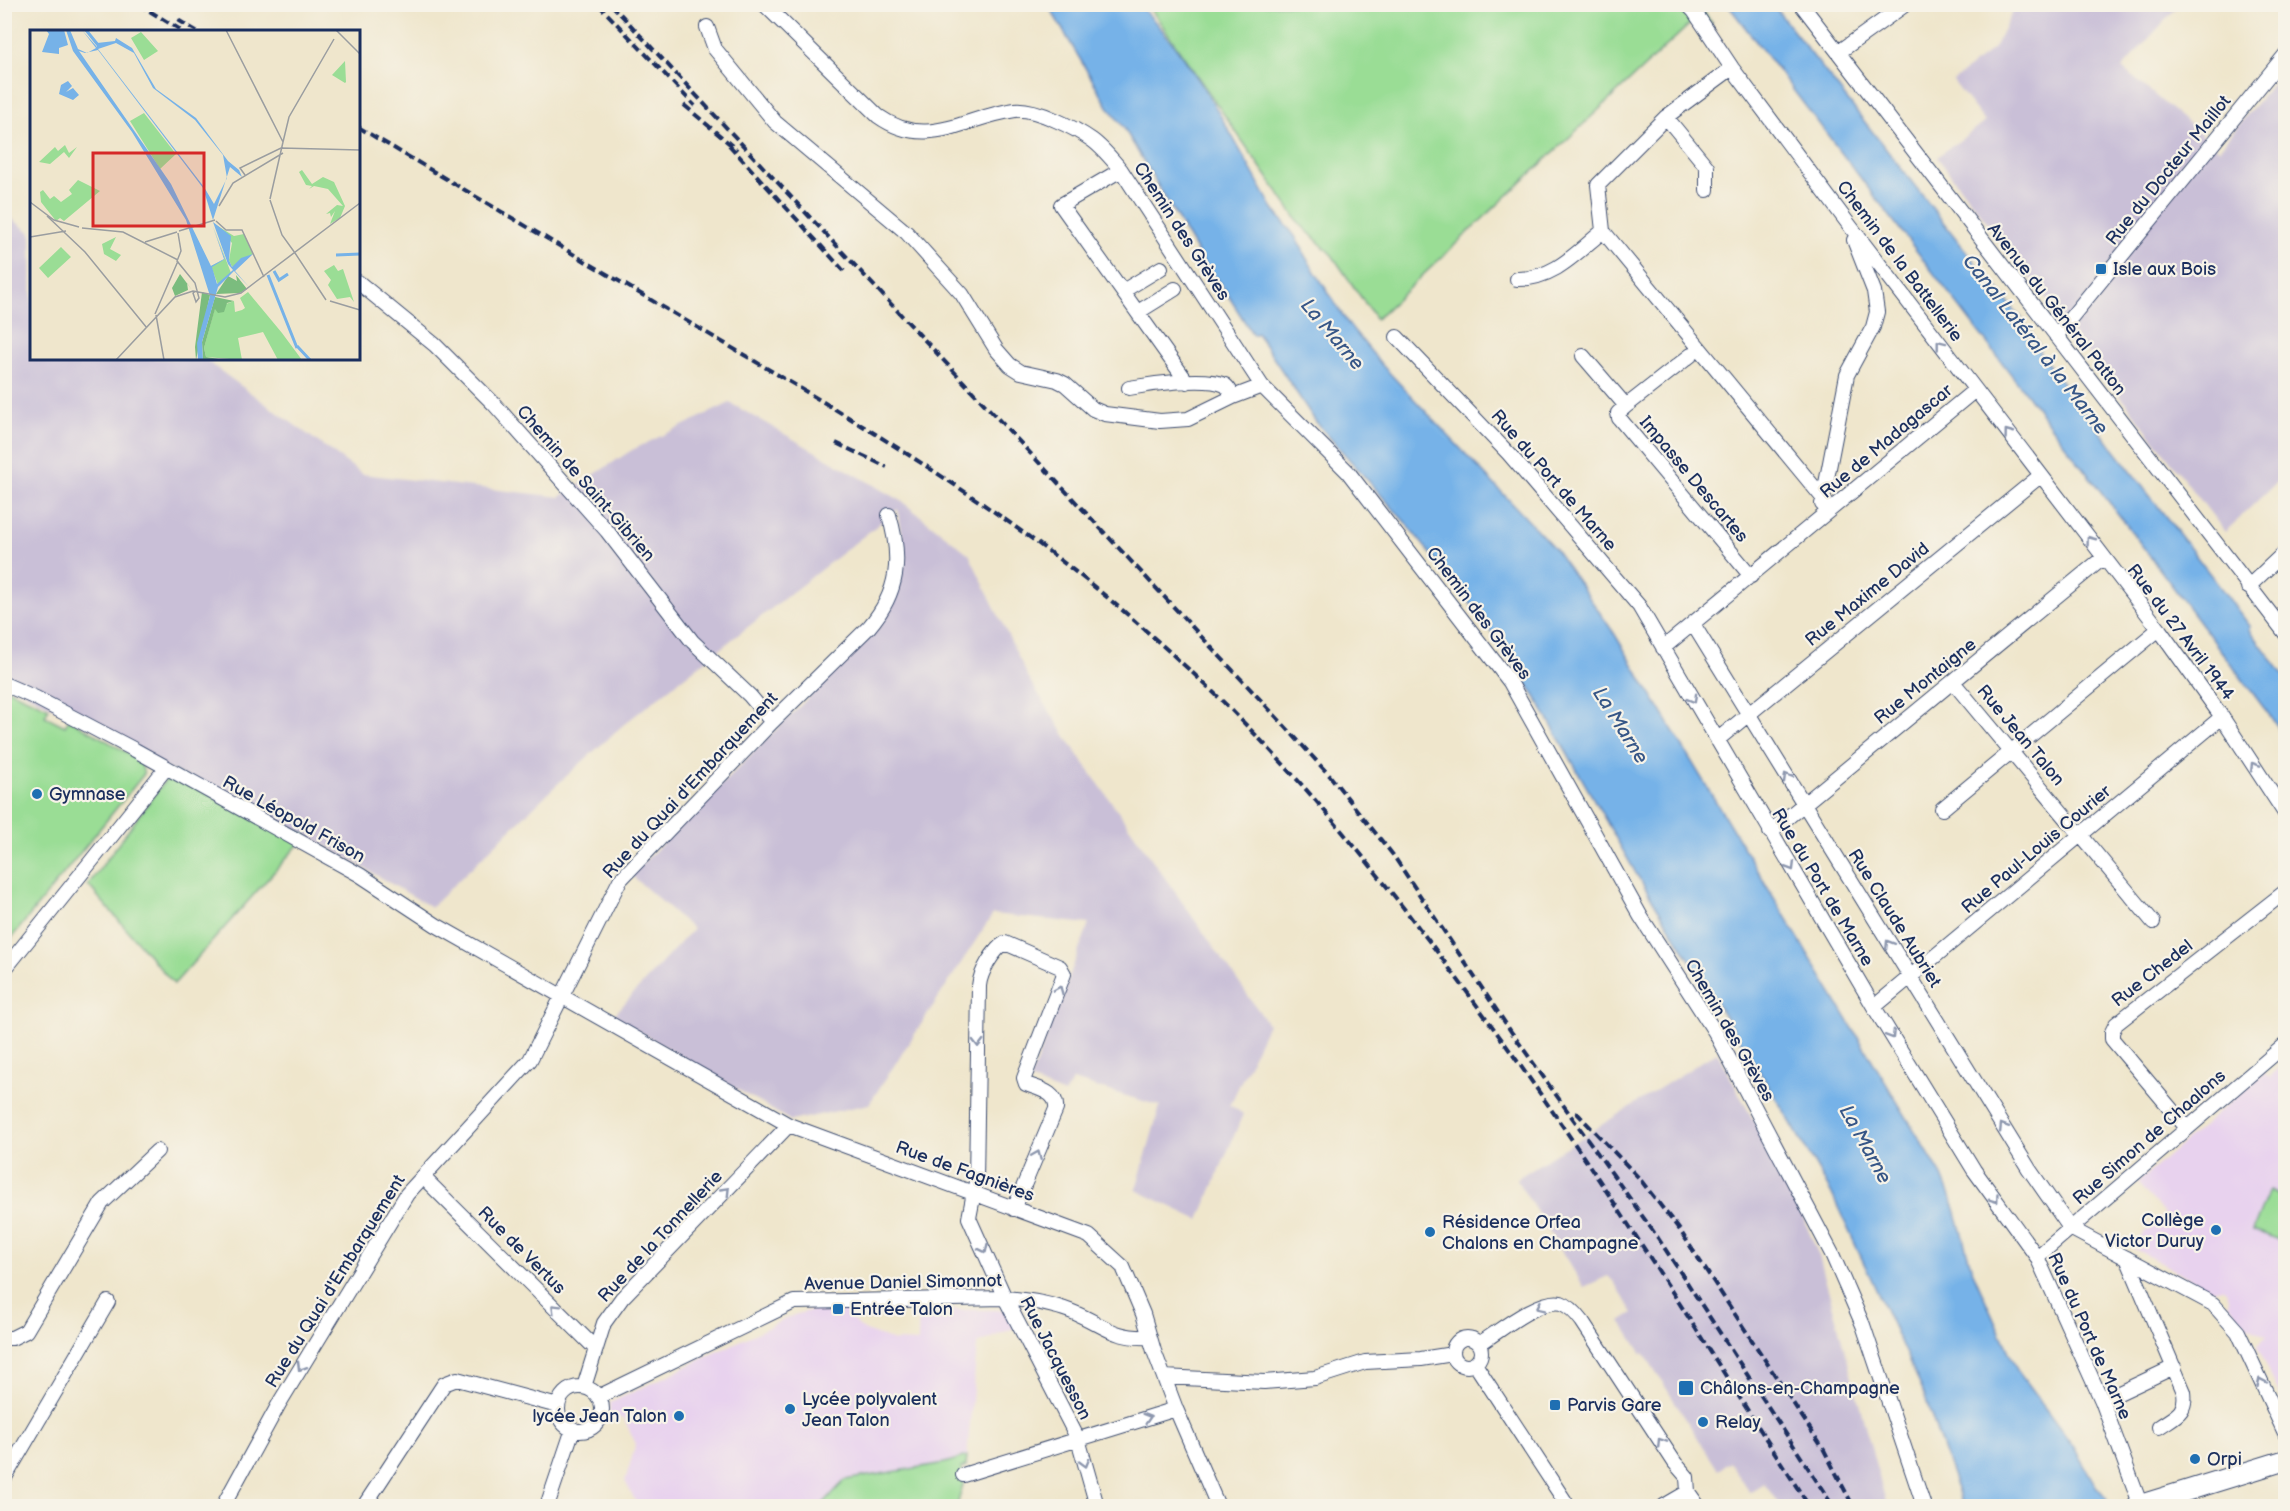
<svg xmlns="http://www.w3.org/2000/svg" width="2290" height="1511" viewBox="0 0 2290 1511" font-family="'Balsamiq Sans',sans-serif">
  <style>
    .built { fill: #e8d2ee }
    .industrial { fill: #c9bfd7 }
    .green { fill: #9add95; stroke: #5a867a; stroke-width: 1.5 }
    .water { fill: #76b2e8; stroke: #4870a3; stroke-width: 1.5 }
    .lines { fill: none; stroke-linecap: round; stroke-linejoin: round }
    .minor-casing { stroke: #3b4a6e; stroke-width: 16 }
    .secondary-casing { stroke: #3b4a6e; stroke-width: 22 }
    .minor { stroke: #fff; stroke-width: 14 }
    .secondary { stroke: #fff; stroke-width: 20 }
    .rail { stroke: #1b2f5e; stroke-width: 4; stroke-dasharray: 9 4.5; stroke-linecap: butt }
    .oneway { stroke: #8d97ae }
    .poi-dot { fill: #1f6fb2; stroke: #f7f3e8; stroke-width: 2 }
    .labels { text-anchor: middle; stroke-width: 4.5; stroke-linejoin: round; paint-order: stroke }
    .street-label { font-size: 18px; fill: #1b2f5e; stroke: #f7f3e8 }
    .poi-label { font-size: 18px; fill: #1b2f5e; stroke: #f7f3e8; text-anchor: start }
    .water-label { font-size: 20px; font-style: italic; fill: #365687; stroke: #f7f3e8 }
    .inset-river { fill: none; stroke: #76b2e8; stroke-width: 3 }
    .inset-road { fill: none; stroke: #9a9da0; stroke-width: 1.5 }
    .view { fill: #d62828; fill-opacity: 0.15; stroke: #d62828; stroke-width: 3 }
    .inset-edge { fill: none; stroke: #1b2f5e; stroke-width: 3 }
  </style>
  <rect width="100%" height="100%" fill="#f7f3e8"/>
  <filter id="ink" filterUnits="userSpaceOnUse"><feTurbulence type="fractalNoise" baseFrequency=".0167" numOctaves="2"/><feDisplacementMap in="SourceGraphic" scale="12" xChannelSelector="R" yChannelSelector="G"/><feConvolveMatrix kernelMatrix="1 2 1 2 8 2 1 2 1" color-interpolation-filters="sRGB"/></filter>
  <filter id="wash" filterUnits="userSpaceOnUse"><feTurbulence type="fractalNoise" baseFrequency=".008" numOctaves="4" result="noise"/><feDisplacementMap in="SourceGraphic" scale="24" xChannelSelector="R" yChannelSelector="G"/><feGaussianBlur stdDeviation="1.35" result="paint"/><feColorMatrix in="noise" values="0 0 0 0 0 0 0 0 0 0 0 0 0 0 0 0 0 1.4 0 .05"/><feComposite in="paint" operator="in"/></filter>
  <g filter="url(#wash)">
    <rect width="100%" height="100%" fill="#efe6cc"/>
    <!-- built -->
    <path class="built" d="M2285,1063v343l-28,-61 10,-9 -20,-10 -19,-22 1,-6 -3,-7 -4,-3 -10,2 -83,-44 36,-32 -28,-31 128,-111 4,5z
      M812,1310h36l3,9 14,12 29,10 24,1 1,-32h88l9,17 -39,17 -10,112 -22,7 -100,17 -24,26h-183l-13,-25 11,-37 -12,-25 -15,-4 1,-12 184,-88z"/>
    <!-- industrial -->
    <path class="industrial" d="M2016,5h163l-57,63 97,81 66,-80v405l-60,58 -288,-375 48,-35 -32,-41 41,-33z
      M4,213l27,20 1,125 172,1 158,115 198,23 72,-47 98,-47 170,97 69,54 61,127 42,65 196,278 -38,81 13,9 -44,106 -63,-30 24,-84 -87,-26 -9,14 -34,-14 59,-156 -96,-10 -124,190 -78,17 -178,-105 80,-87 -62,-54 248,-248 14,-25 13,-44 -8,-49 -275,216 -72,65 -120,117 -132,-77 -133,-62 -161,-86z
      M1717,1052l80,151 22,53 68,250h-107l-16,-23 -15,9 -19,-30 -12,8 -74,-117 -2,1 -21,-33 12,-8 -19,-31 -6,-6 -24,11 -68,-108z"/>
    <!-- green -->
    <path class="green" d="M1697,4l15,19h-21l-315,296 -44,-64 -32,-31 -152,-219z
      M5,688l44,20 -4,8 20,10 4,-7 71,41 4,14 -139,172z
      M172,771l135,64 -133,149 -86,-99z
      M2269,1190l16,7v45l-32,-12z
      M967,1456l-1,10 -5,2 3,13 -7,25h-136l24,-26 100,-17z"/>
    <!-- water -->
    <path class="water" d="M1048,5h91c54,52 95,136 133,202 11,17 27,29 33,49l42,66 35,43 173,184 59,84 328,543 13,33 17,61 45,100 56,76 23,40 10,11 2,9h-145l-41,-117 -91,-197 -47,-81 -147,-236 -100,-175 -32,-50 -40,-53 -60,-75 -89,-100 -59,-89 -4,2 -32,-51 -18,-22 -79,-134 -15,-20z
      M1728,5h45l207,264 5,3 41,53 14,22 -1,5 211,274v4l35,47v66l-9,-19 -154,-205z"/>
  </g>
  <g filter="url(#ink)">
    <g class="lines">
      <defs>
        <path id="minor" d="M764,4l114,112c49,35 86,1 137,-6 21,-2 60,18 77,30 11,8 20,19 29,30l141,216 86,86 162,210 131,235 74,115 117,222 31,71 61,181
          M1687,4l7,7 38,57 118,158 309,403 63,88 64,98
          M1801,4l485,630
          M707,27l8,22 60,73 132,111 55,61 34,55 14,16 11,7 36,8 8,4 28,25 12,5 55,7 28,-2 45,-22 29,-11
          M1839,52l67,-48
          M1666,117l41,50v23
          M1121,170l-60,35 126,177
          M1603,231l220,267
          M1517,279c37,0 59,-26 86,-48l-5,-46 68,-68 66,-49
          M358,282l77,63 59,59 113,127 85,110 58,55 22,26
          M1123,291l38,-23
          M1138,312l37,-23
          M2056,336l230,-282
          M1397,337l112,117 130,152 235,401 100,163 63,87 65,144 39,105
          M1691,355l-65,51 -8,7 1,5 132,158
          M1583,356l43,50
          M1129,388c21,-4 77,-12 96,-3 4,3 6,7 8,12
          M1822,504l25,-129 26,-48 4,-15 -3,-21 -20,-51
          M2248,587l38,-36
          M1693,624l336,545 41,59 143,76 25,28 48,103
          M1663,648l312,-258
          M1953,682l200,240
          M4,684l32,14 99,52 225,125 76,50 353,200 300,111 34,31 20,47 11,37 22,58 42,97
          M1717,740l323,-264
          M1942,809l217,-180
          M1770,832l333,-274
          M4,970l162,-202
          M1874,1007l348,-290
          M2187,1128l-75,-89v-7l4,-8 170,-133
          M423,1177l173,172
          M1014,1209l42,-100c2,-17 -17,-20 -30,-25l-2,-6 40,-104 -4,-7 -55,-24c-12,7 -25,30 -26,43l-3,196 -7,36 36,80 73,141 19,67
          M2037,1257l249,-213
          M2127,1258l57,134c3,21 -9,24 -25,35
          M4,1338h8l14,-7 76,-128 55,-52
          M1453 1352a14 14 0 1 1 28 0a14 14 0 1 1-28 0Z
          M1479,1344c18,-11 60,-46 82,-41 9,3 15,10 21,18l93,142 12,14 1,15
          M1475,1364l93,142
          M1164,1377l100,5 51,-4 50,-16 56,-3 32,-5
          M584,1387l20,-64 18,-25 167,-173
          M558 1409a22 22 0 1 1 44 0a22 22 0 1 1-44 0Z
          M598,1397l196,-95 211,-4c23,2 44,5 65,13 34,13 41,28 80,26
          M2102,1401l72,-34
          M963,1475l213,-66
          M4,1479l104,-177
          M1688,1492l10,14
          M223,1506l57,-104 127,-208 123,-134 90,-180 152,-158 97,-95c30,-35 33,-69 20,-112
          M364,1506l80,-122 13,-5 101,27
          M547,1506l26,-77
          M1664,1506l24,-14"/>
        <path id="secondary" d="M2137,1506l149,-46"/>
      </defs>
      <!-- minor casing -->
      <use href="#minor" class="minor-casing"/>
      <!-- secondary casing -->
      <use href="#secondary" class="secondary-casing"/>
      <!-- minor -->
      <use href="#minor" class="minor"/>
      <!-- secondary -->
      <use href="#secondary" class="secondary"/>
      <!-- rail -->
      <path class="rail" d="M138,4l46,28
        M598,4l97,102
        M611,4l671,719 48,53 63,79 119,178 146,205 175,268
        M178,20l20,12
        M684,105l53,45
        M358,127c124,73 247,146 371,219 141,83 282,167 406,275 38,34 77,68 112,105 96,98 178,208 258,318 108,150 204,307 304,462
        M729,145l115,126
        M836,443l51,24
        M1576,1112l63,66 40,51 145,221 29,56"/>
    </g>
    <!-- one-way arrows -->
    <defs><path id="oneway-chevron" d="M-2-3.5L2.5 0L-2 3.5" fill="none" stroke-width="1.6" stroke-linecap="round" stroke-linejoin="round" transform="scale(1.5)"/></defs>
    <g class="oneway">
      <use href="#oneway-chevron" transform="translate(1940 344) rotate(-128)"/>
      <use href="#oneway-chevron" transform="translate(2008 433) rotate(-127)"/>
      <use href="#oneway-chevron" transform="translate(2090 540) rotate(-127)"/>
      <use href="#oneway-chevron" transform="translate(1693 699) rotate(60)"/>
      <use href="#oneway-chevron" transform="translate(2254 766) rotate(-123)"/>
      <use href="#oneway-chevron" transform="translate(1787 777) rotate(-121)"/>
      <use href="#oneway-chevron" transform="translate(1791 867) rotate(59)"/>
      <use href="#oneway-chevron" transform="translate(1889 944) rotate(-122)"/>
      <use href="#oneway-chevron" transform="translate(1059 990) rotate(-68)"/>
      <use href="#oneway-chevron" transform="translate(1891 1035) rotate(58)"/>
      <use href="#oneway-chevron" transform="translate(978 1043) rotate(90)"/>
      <use href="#oneway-chevron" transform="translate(2003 1127) rotate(-122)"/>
      <use href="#oneway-chevron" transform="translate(1037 1155) rotate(-67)"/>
      <use href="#oneway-chevron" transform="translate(726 1191) rotate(-46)"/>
      <use href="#oneway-chevron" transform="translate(1995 1199) rotate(54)"/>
      <use href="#oneway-chevron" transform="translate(984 1249) rotate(64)"/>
      <use href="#oneway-chevron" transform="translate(1540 1307) rotate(155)"/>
      <use href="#oneway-chevron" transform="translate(555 1308) rotate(-135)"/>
      <use href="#oneway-chevron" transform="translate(301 1367) rotate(121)"/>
      <use href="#oneway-chevron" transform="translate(2261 1382) rotate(-115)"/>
      <use href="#oneway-chevron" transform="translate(1147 1418) rotate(-17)"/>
      <use href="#oneway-chevron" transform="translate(1661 1442) rotate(-123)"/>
      <use href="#oneway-chevron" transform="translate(1085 1463) rotate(74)"/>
    </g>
  </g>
  <!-- markers -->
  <g class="poi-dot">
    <rect x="2095" y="263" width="12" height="12" rx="3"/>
    <circle cx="37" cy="794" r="6"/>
    <circle cx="2216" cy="1230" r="6"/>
    <circle cx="1430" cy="1232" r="6"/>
    <rect x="832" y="1303" width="12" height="12" rx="3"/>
    <rect x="1678" y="1380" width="16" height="16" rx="3"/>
    <rect x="1549" y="1399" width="12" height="12" rx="3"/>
    <circle cx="790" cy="1409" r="6"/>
    <circle cx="679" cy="1416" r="6"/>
    <circle cx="1703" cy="1422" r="6"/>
    <circle cx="2195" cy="1459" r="6"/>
  </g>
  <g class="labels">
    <!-- street labels -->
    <g class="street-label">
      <text transform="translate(2168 170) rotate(-51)" y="6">Rue du Docteur Maillot</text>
      <text transform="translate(1182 231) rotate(57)" y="6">Chemin des Grèves</text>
      <text transform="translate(1900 261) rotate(53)" y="6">Chemin de la Battellerie</text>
      <text transform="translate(2057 309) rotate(52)" y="6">Avenue du Général Patton</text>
      <text transform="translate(1886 441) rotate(-40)" y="6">Rue de Madagascar</text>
      <text transform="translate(1694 479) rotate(50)" y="6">Impasse Descartes</text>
      <text transform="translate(1554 480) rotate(49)" y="6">Rue du Port de Marne</text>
      <text transform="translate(586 483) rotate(49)" y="6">Chemin de Saint-Gibrien</text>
      <text transform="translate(1867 594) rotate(-39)" y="6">Rue Maxime David</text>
      <text transform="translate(1479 613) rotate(53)" y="6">Chemin des Grèves</text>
      <text transform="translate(2181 632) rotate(53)" y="6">Rue du 27 Avril 1944</text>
      <text transform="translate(1925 681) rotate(-39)" y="6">Rue Montaigne</text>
      <text transform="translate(2021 735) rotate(50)" y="6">Rue Jean Talon</text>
      <text transform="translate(690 785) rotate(-47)" y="6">Rue du Quai d'Embarquement</text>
      <text transform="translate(294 819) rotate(29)" y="6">Rue Léopold Frison</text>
      <text transform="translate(2036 849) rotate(-40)" y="6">Rue Paul-Louis Courier</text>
      <text transform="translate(1823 887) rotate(59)" y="6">Rue du Port de Marne</text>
      <text transform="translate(1895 918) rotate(58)" y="6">Rue Claude Aubriet</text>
      <text transform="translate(2152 973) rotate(-38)" y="6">Rue Chedel</text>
      <text transform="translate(1730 1030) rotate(60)" y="6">Chemin des Grèves</text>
      <text transform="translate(2149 1137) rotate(-41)" y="6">Rue Simon de Chaalons</text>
      <text transform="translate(965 1171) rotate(20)" y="6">Rue de Fagnières</text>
      <text transform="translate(660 1236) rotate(-47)" y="6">Rue de la Tonnellerie</text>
      <text transform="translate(522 1250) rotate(45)" y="6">Rue de Vertus</text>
      <text transform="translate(335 1281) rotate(-58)" y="6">Rue du Quai d'Embarquement</text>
      <text transform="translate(903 1282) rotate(-1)" y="6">Avenue Daniel Simonnot</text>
      <text transform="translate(2090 1336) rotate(66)" y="6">Rue du Port de Marne</text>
      <text transform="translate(1056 1358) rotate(63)" y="6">Rue Jacquesson</text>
    </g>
    <!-- poi labels -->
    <g class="poi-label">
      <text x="2113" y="275">Isle aux Bois</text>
      <text x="49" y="800">Gymnase</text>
      <text x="2204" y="1226" text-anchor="end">Collège<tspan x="2204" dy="21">Victor Duruy</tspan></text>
      <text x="1442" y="1228">Résidence Orfea<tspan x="1442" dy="21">Chalons en Champagne</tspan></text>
      <text x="850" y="1315">Entrée Talon</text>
      <text x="1700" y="1394">Châlons-en-Champagne</text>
      <text x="802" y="1405">Lycée polyvalent<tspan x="802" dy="21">Jean Talon</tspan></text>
      <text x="1567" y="1411">Parvis Gare</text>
      <text x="667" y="1422" text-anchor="end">lycée Jean Talon</text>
      <text x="1715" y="1428">Relay</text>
      <text x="2207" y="1465">Orpi</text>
    </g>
    <!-- water labels -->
    <g class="water-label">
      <text transform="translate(1333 334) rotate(50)" y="7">La Marne</text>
      <text transform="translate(2036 344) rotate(52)" y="7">Canal Latéral à la Marne</text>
      <text transform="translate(1621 725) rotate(58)" y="7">La Marne</text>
      <text transform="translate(1866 1144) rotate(61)" y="7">La Marne</text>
    </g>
  </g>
  <!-- overview -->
  <g transform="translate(30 30)">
    <rect width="330" height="330" fill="#efe6cc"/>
    <path d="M111,2l17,19 -14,9 -13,-22zM315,31l1,21 -1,1 -13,-8zM114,83l32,41 -16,15 -30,-48zM35,115l4,8 8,-6 -8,11 -5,-6 -14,12 -11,-2 16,-15 3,4zM272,140l10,14 11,-7 11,5 11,24 -5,12 -10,6 5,-13 -4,6 -1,-4 -4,1 11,-9 6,1 -15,-17 -14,-3 -5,3 3,-3 -6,-1 -7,-13zM48,150l22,11 -36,30 -4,-3 -4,3 -15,-19 -1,-10 3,-2 7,9 4,-3 7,6 11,-8 -3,-4zM186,195l18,11 10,-2 9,20 -21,13 -3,-7 3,-17zM183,196l18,47 5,1 -5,-1 -13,12 -7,-19 14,-7zM86,207l-6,12 11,6 -5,6 -12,-7 -2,-10zM31,217l10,10 -23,21 -9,-10zM304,235l4,6 5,-2 11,33 -4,-5 -13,2 -9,-14 3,-5 -7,-9zM218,262l34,41 20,27h-24l-15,-28 -25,6 4,22 -36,-3 -2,-9 11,-40 19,-7 1,11 7,-2 3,-2 -5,-10z" fill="#9add95"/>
    <path d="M150,244l12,16 -5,-7 1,7 -13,6 -3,-8zM206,245l11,14 -7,4 -24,1 12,-18 9,5zM172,262l8,3 -14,65 -1,-13zM185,267l19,4 -7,2 -3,9 -6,1 -3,-4 -11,39 2,9 19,3h-22l-1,-18z" fill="#7bbc7e"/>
    <path d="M16,0h18l4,15 -9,3v6l-17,-2 7,-18zM36,0h4l8,19 9,4 9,-5 -14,-18 15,17v-4l18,-2 1,-3 16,10 24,41 40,29 32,43 11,9 3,7 -12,-10 -17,53 -10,-32 -105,-138 -13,3 -6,-2 92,133 40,82 13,-7 -11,-32 12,32 -13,8 5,17 16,-14 -5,-6 -15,-42 18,14 -2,24 3,7 9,-9 12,-4 -18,17 14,16 -15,-16 -16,16 -16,55 1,18h-5l-1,-17 13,-47 -24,-76 -54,-88 -59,-81zM86,13l18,10 19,35 42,32 28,35 4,23 -13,26 -10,-17 -106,-138zM38,51l4,5 -6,6 7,-4 6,7 -6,5 -14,-6 2,-9z" fill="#76b2e8" fill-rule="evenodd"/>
    <path class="inset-river" d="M56,0l12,15M306,225l24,-1M244,241l5,9 9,-6M238,245l29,73M267,316l13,14"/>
    <path class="inset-road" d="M196,0l57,112 -13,57M306,0l24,24M253,112l6,-25 45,-78M215,145l-5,-7 41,-20 79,2M240,170l12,35 13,18M0,172l24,18 25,7M189,176l14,-23 50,-30M17,186l38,36 62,76M186,191l10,9h16l22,47M52,198l41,4 55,28M149,201l36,-11M148,203l3,18 -4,10 18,22 4,15 -3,4 -3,-9 3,-2M0,207l36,-6M115,212l32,-10M265,223l31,47M300,271l30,9M125,284l23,-53M126,285l8,45M86,330l59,-63 18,-6 32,6 16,-4 119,-90"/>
    <path class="view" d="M63,123h111v73h-111z"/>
    <rect width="330" height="330" class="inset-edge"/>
  </g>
  <!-- margin -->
  <rect width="2290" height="1511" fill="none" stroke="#f7f3e8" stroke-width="24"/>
</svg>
